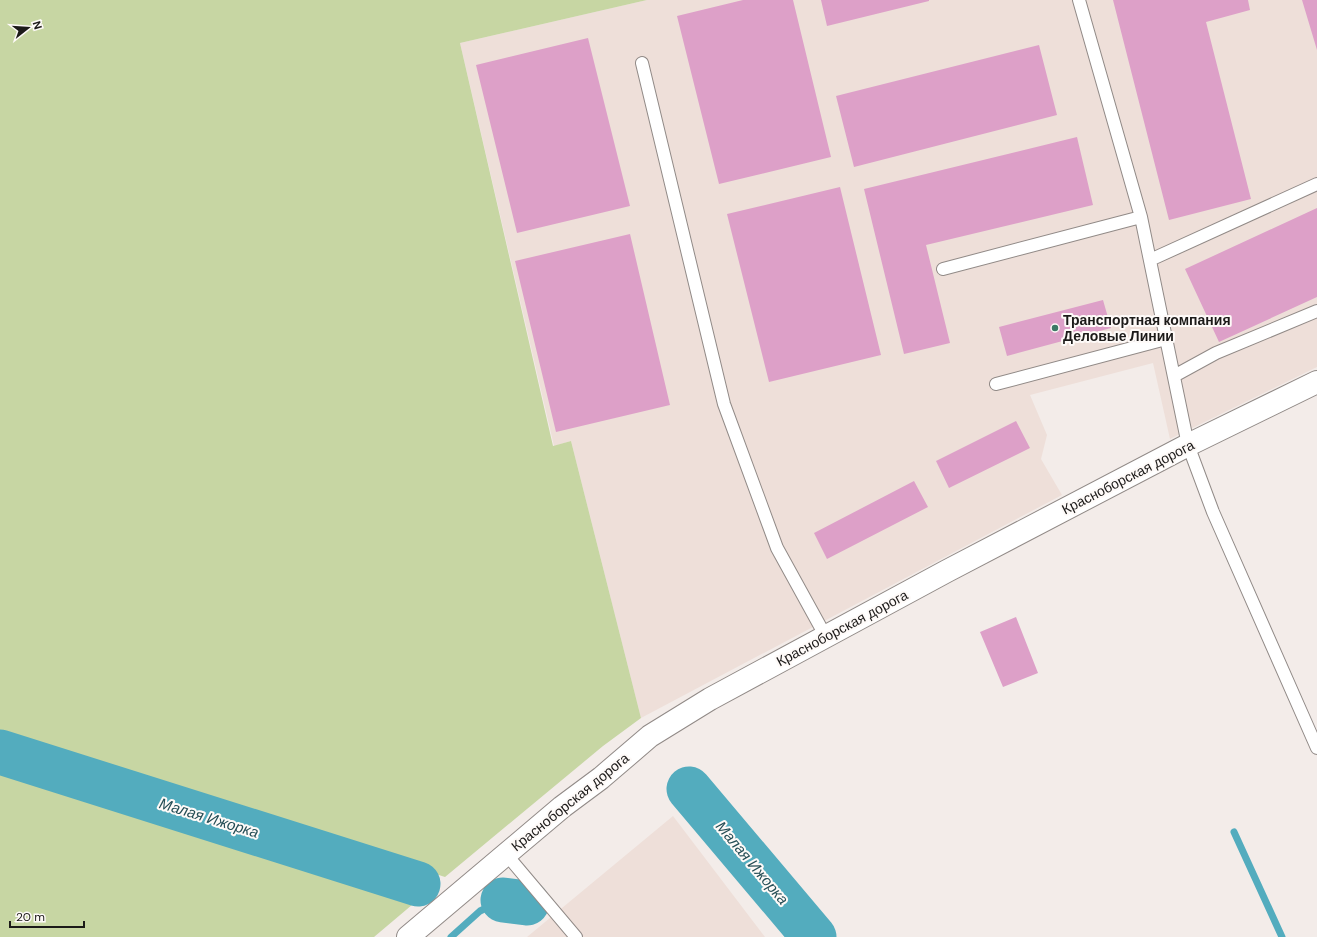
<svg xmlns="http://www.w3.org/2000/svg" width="1317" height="937" viewBox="0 0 1317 937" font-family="'DM Sans',sans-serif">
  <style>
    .built { fill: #eedfd9 }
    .green { fill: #c7d6a3 }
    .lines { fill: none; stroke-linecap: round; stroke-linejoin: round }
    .stream { stroke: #53acbe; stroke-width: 7 }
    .river { stroke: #53acbe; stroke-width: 45 }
    .building { fill: #dda0c8 }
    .service-casing { stroke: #918a87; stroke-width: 14 }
    .tertiary-casing { stroke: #918a87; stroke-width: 24 }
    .service { stroke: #fff; stroke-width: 12 }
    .tertiary { stroke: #fff; stroke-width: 22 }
    .poi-dot { fill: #3b7965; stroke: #fefaf8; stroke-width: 1.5 }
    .labels { text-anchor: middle; stroke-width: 4; stroke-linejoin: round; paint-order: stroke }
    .poi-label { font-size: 14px; font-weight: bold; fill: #1c1a19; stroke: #fefaf8; text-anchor: start }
    .street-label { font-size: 14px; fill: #1c1a19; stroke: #fefaf8 }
    .water-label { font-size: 15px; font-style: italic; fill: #244d55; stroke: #fefaf8 }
  </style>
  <rect width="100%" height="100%" fill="#f3ece9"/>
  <!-- built -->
  <path class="built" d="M647,0h670v367l-147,72 -17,-76 -123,32 17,40 -6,24 21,36 -421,223 -70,-277 -17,5 -94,-403z
    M673,816l92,121h-238l41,-34z"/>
  <!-- green -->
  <path class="green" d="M0,0h647l-187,43 93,403 18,-5 70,277 -38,28 -158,131 -445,-144z
    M0,765l419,134 -45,38h-374z"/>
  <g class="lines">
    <!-- stream -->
    <path class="stream" d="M1234,832l48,105
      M451,937l29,-26 23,-11"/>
    <!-- river -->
    <path class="river" d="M0,752l418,132
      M689,789l125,148
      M503,900l24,3"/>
  </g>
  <!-- building -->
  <path class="building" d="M743,0h50l38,157 -112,27 -42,-168z
    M821,0h108v1l-102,25z
    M1113,0h135l2,10 -44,12 45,177 -82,21z
    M1302,0h15v50z
    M588,38l42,168 -113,27 -41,-168z
    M1039,45l18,70 -203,52 -18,-71z
    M1077,137l16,68 -167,40 24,98 -46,11 -40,-165z
    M840,187l41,168 -112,27 -42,-168z
    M1317,208v89l-98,45 -34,-73z
    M630,234l40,171 -114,27 -41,-171z
    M1103,300l8,28 -104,28 -8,-29z
    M1016,421l14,27 -81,40 -13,-27z
    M914,481l14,26 -101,52 -13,-26z
    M1016,617l22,56 -35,14 -23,-55z"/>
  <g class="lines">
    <defs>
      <path id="service" d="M1079,0l62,217 47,228 25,67 104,236
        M642,63l82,341 53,144 49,89
        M1150,260l167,-76
        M943,269l198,-52
        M1174,376l42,-23 101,-42
        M996,384l170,-45
        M506,854l70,83"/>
      <path id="tertiary" d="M408,937l154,-130 39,-29 49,-42 60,-37 237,-128 241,-126 129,-63"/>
    </defs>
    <!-- service casing -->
    <use href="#service" class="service-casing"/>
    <!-- tertiary casing -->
    <use href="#tertiary" class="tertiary-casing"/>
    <!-- service -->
    <use href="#service" class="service"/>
    <!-- tertiary -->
    <use href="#tertiary" class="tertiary"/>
  </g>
  <!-- markers -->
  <circle class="poi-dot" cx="1055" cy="328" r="4"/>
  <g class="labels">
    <!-- poi labels -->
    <g class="poi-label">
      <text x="1063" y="325">Транспортная компания<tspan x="1063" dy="16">Деловые Линии</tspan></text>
    </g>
    <!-- street labels -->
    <g class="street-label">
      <text transform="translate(1128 477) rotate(-27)" y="5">Красноборская дорога</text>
      <text transform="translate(842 628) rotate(-28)" y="5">Красноборская дорога</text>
      <text transform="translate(570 802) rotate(-39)" y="5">Красноборская дорога</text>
    </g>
    <!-- water labels -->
    <g class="water-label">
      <text transform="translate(209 818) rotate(17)" y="5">Малая Ижорка</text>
      <text transform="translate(752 863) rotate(50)" y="5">Малая Ижорка</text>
    </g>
  </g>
  <!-- north arrow -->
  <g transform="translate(28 28) rotate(73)" stroke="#fefaf8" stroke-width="3" paint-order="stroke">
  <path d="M0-3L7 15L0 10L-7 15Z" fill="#1c1a19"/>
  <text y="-6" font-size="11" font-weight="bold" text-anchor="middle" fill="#1c1a19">N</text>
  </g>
  <!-- scale -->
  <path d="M10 921v6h74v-6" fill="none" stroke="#1c1a19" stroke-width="2"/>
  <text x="16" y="921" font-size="12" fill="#1c1a19" stroke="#fefaf8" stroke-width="3" paint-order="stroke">20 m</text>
</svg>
